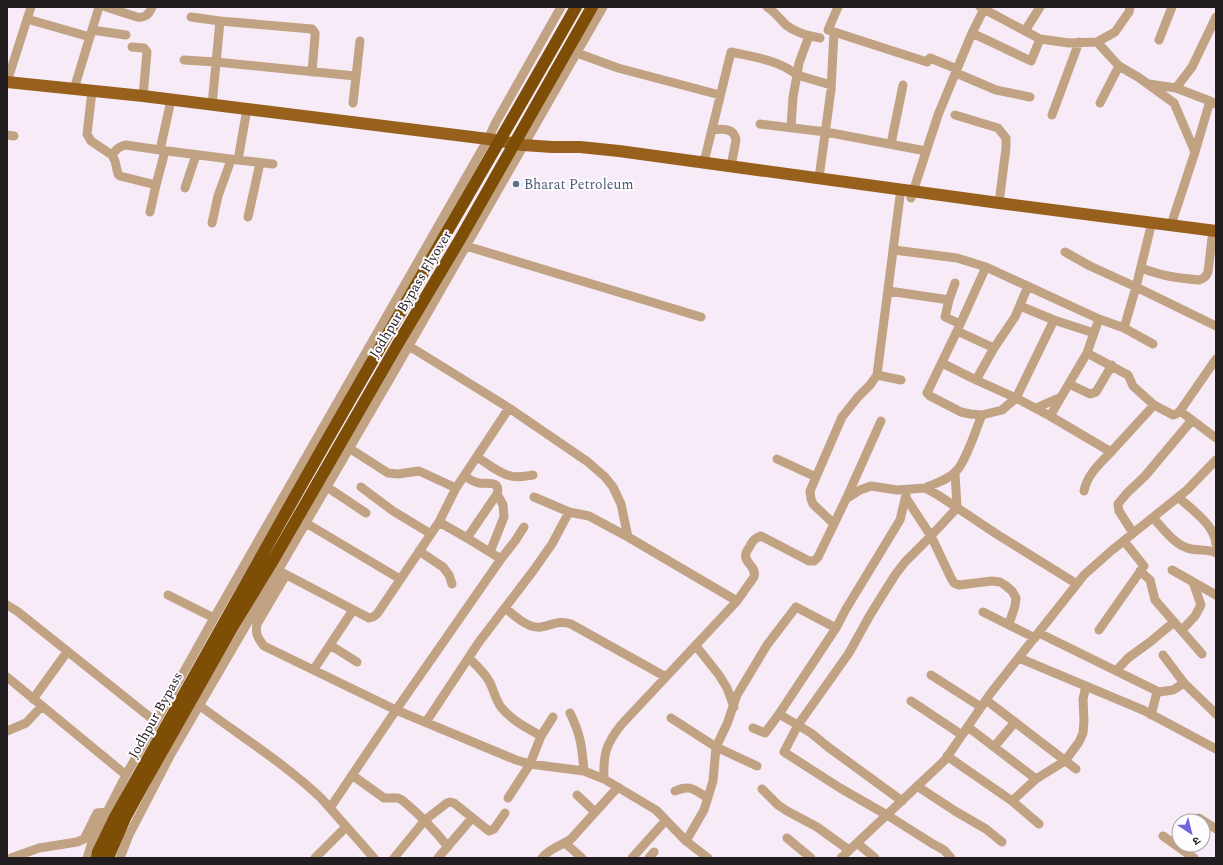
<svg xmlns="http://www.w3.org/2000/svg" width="1223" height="865" viewBox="0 0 1223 865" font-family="Spectral,'Noto Sans Devanagari',serif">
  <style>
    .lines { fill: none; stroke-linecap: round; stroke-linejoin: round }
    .minor { stroke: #c1a384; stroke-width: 9 }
    .major { stroke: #97611d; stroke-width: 12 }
    .highway { stroke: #7e4e07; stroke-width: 12 }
    .highway-bridge { stroke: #7e4e07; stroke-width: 12 }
    .service-dot { fill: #5c6f8a; stroke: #fefcfe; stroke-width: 1.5 }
    .labels { text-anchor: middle; stroke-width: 4; stroke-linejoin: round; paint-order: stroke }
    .service-label { font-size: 14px; fill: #4e5e75; stroke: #fefcfe; text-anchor: start }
    .street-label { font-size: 14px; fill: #201c20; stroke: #fefcfe }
  </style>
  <rect width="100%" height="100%" fill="#f7ebf7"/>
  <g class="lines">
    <!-- minor -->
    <path class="minor" d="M106,7l31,10c9,1 12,-3 15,-10
      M767,7c8,5 13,12 19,18 10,8 22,11 34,13
      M838,7l-10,23 99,32 3,-4 27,11
      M980,7l60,32 29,4 28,-1
      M1130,7l-1,5 -14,20 -18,10 22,24 19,11 36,26 21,49
      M191,17l29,4 92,8 3,4v3l-3,36
      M27,19l63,18
      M92,30l34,5
      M1025,31l15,-24
      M972,33l59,28 9,-22
      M809,36l-10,27 -2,12 34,10
      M1159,40l13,-33
      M132,47l12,1 3,4 -4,44
      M577,53l41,15 102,27
      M184,60l32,2 139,14
      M956,73l40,17 34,7
      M7,82l24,-75
      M1149,84l27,4 34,13
      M1176,88l16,-21 24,-50
      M74,89l25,-82
      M92,91l-5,43 4,7 21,14 3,6 3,13 2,2 36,9 9,-34
      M171,100l-11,50 78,10
      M353,103l7,-62
      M1100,103l19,-37
      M212,105l8,-84
      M247,109l-9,51 35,4
      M955,115l43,13 8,10v10l-7,55
      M1052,115l27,-73
      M760,124l66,8 100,19
      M712,130c9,-1 22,-3 24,10l-5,26
      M7,135l7,1
      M891,144l12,-59
      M112,155c4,-5 7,-9 14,-10l34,5
      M704,162l27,-110c22,5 48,8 66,23l-4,22 -2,30
      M819,178l12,-88 3,-58
      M185,188l11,-33
      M911,198l27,-83 34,-82 13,-26
      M150,212l6,-27
      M248,217l12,-54
      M212,223l6,-27 13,-36
      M1171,225l24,-73 15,-51 6,3
      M1150,230l-14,57 80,39
      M466,246l235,71
      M894,250l63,8 29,9
      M1065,252l25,14 46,21 -12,41 -25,-9 -5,14 -40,-13 -38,78 -14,12 -20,5 -12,-1 -9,-2 -31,-16 -3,-3 30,-62 29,-64 113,52
      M1141,268c22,8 35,10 58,12 5,-2 7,-3 9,-8l4,-34
      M889,291l60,9 -4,17 15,7
      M949,300l6,-17
      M1020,306l34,14
      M1124,328l29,16
      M957,331l37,17 -18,32
      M994,348l21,-31 13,-31
      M1087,353l41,22 5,11 21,19
      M1216,359l-36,52 36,27
      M942,363l34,17 40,18 34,18 37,-63 7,-20
      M877,375l24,5
      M1069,384l21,10 6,-2 16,-27
      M509,408l79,54 17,15 8,10 8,17 7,33
      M1036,408l25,-11
      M1050,416l61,36 43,-47 19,10 3,-1 4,-3
      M349,448l39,25 10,1 21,-3 37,17
      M477,457c10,6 22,17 34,19 7,2 15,0 22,-1
      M777,459l39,18
      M327,487l39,26
      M361,487l32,24 38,23
      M925,488c11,-5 25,-9 33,-19 9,-11 18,-40 24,-54
      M1084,491c3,-16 16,-28 27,-39
      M534,497l35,15 20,4 39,21 109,64
      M1178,497c13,12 37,28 38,47
      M906,498l25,38 20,42 3,5 5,2 33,-4 8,1 5,3 7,6 4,7 -1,8 -6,18
      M846,499l35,-78
      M1153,518c11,11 22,28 38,31 9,2 17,0 25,4
      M439,522l28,16
      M306,523l94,56
      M834,524l12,-25 14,-9 11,-4 26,4 28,-2 13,7 60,40 79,49
      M1133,533l-14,-22 -1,-7 9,-11 18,-17 47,-56
      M419,551l24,16 6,8 3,9
      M490,552l14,-35 -1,-12 -6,-11
      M501,559l14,-18 9,-14
      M1172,570l44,25
      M1140,571l10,9 5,20 47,54
      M281,572l88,46 4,-1 4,-3 62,-92 17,-34 53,-80 -100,-62
      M286,575l-29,49c-2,10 1,14 7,22l132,64 105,-151 -34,-21 30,-44c4,-14 -10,-10 -18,-11 -5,-1 -10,-4 -15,-7
      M168,595l46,23
      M7,605l10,6 139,111
      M505,608c10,8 23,21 36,19 12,-2 17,-7 30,-3l95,53
      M983,612l52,26
      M836,628l10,-19 54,-89 6,-25
      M1099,630l45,-64 -20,-25
      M1182,630l13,-14 6,-11 -8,-23
      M1039,633l120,59h-2l-6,23
      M330,645l27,17
      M696,646l23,29 8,13 7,19
      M1163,655l21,28
      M469,658c7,7 15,14 20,23 5,9 6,18 12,26 10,13 26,21 40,29
      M1019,658l124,52 73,39
      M314,669l39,-59
      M1116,671l12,-13 22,-16 24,-20
      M931,675l50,32
      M7,677l119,98
      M1159,692l14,-2 11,-7 32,31
      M33,699l34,-47
      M986,700l90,69
      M911,701l51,34
      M199,705c41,31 85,58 122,93l53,60
      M570,713c11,22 12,35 14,58
      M671,718l45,29 11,-23 10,-29 30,-50 29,-38 40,21 -57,86 32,19 17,14 74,54
      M426,722l53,-80 54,-71 19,-27 17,-32
      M968,727l68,52 29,-18 14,-19 4,-9 1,-12 -1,-22 3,-13
      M753,728l12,5 14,-19
      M7,731l19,-8 16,-17
      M994,747l21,-25
      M947,756l65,45 27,23
      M352,775l32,23h14l4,2c17,14 32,29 46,47
      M604,779c-1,-25 2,-35 17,-54l116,-124 17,-24c3,-11 -11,-14 -8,-24 1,-3 4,-6 5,-9 3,-5 5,-6 10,-8l48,25h5l4,-4 16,-33 -21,-20 -2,-5 -1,-8 32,-74 16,-20 12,-12 7,-10 23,-179
      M917,786l38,25 31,18 16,13
      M762,789l16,16 9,6 30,16 32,23
      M675,791c16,-7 19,-1 33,7
      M577,795l18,17
      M508,798l22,-34 11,-28 12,-19
      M1012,801l24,-22
      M330,808l66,-98 120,50 14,4 54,7 20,8 52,31 30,31 22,17
      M1199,818l17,11
      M1163,836l31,22
      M787,838l24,20
      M686,841l18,-31 9,-29 3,-34 41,19
      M565,843l17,15
      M857,843l18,15
      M11,858l28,-10 38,-6 7,-3 13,-26 10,-1
      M87,858l6,-19 33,-64 88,-157 274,-479 8,-17 65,-115
      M120,858l9,-23 42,-81 220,-377 212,-370
      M315,858l31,-31
      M394,858l31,-38 22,-17 3,-1 4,1 35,28 5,-2 11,-16
      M438,858l34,-40
      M542,858c8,-10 19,-12 29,-19l47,-52
      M632,858l34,-38
      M649,858l5,-6
      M841,858l104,-98 45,-66 94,-119 27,-24 76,-61 29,-30
      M951,858l-7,-8 -11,-6 -46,-29 -47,-27 -56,-36 14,-27 51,-72 21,-38 25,-40 10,-13 23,-23 29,-31 -2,-36"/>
    <!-- major -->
    <path class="major" d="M7,82l136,14 345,43 35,6 29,2h28l39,4 380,52 217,28"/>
    <!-- highway -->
    <path class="highway" d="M97,858l1,-6 16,-33 147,-262
      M108,858l18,-42 17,-31 89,-157 40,-66"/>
    <!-- highway-bridge -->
    <path class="highway-bridge" d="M261,557c103,-185 211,-366 315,-550
      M272,562l127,-220 60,-101 133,-234"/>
  </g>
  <!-- markers -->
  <circle class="service-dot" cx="516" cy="184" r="4"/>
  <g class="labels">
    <!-- service labels -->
    <g class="service-label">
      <text x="524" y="189">Bharat Petroleum</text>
    </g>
    <!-- street labels -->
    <g class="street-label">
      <text transform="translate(410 294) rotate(-59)" y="5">Jodhpur Bypass Flyover</text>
      <text transform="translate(155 715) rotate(-61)" y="5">Jodhpur Bypass</text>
    </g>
  </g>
  <!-- border -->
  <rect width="1223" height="865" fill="none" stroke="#201c20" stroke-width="16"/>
  <!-- north arrow -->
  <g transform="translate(1191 833) rotate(145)"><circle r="19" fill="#fefcfe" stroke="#a5a2a5"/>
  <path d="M0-3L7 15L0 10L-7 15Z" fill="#7163dd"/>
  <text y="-6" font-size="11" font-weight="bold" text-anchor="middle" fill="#201c20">उ</text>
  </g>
</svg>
